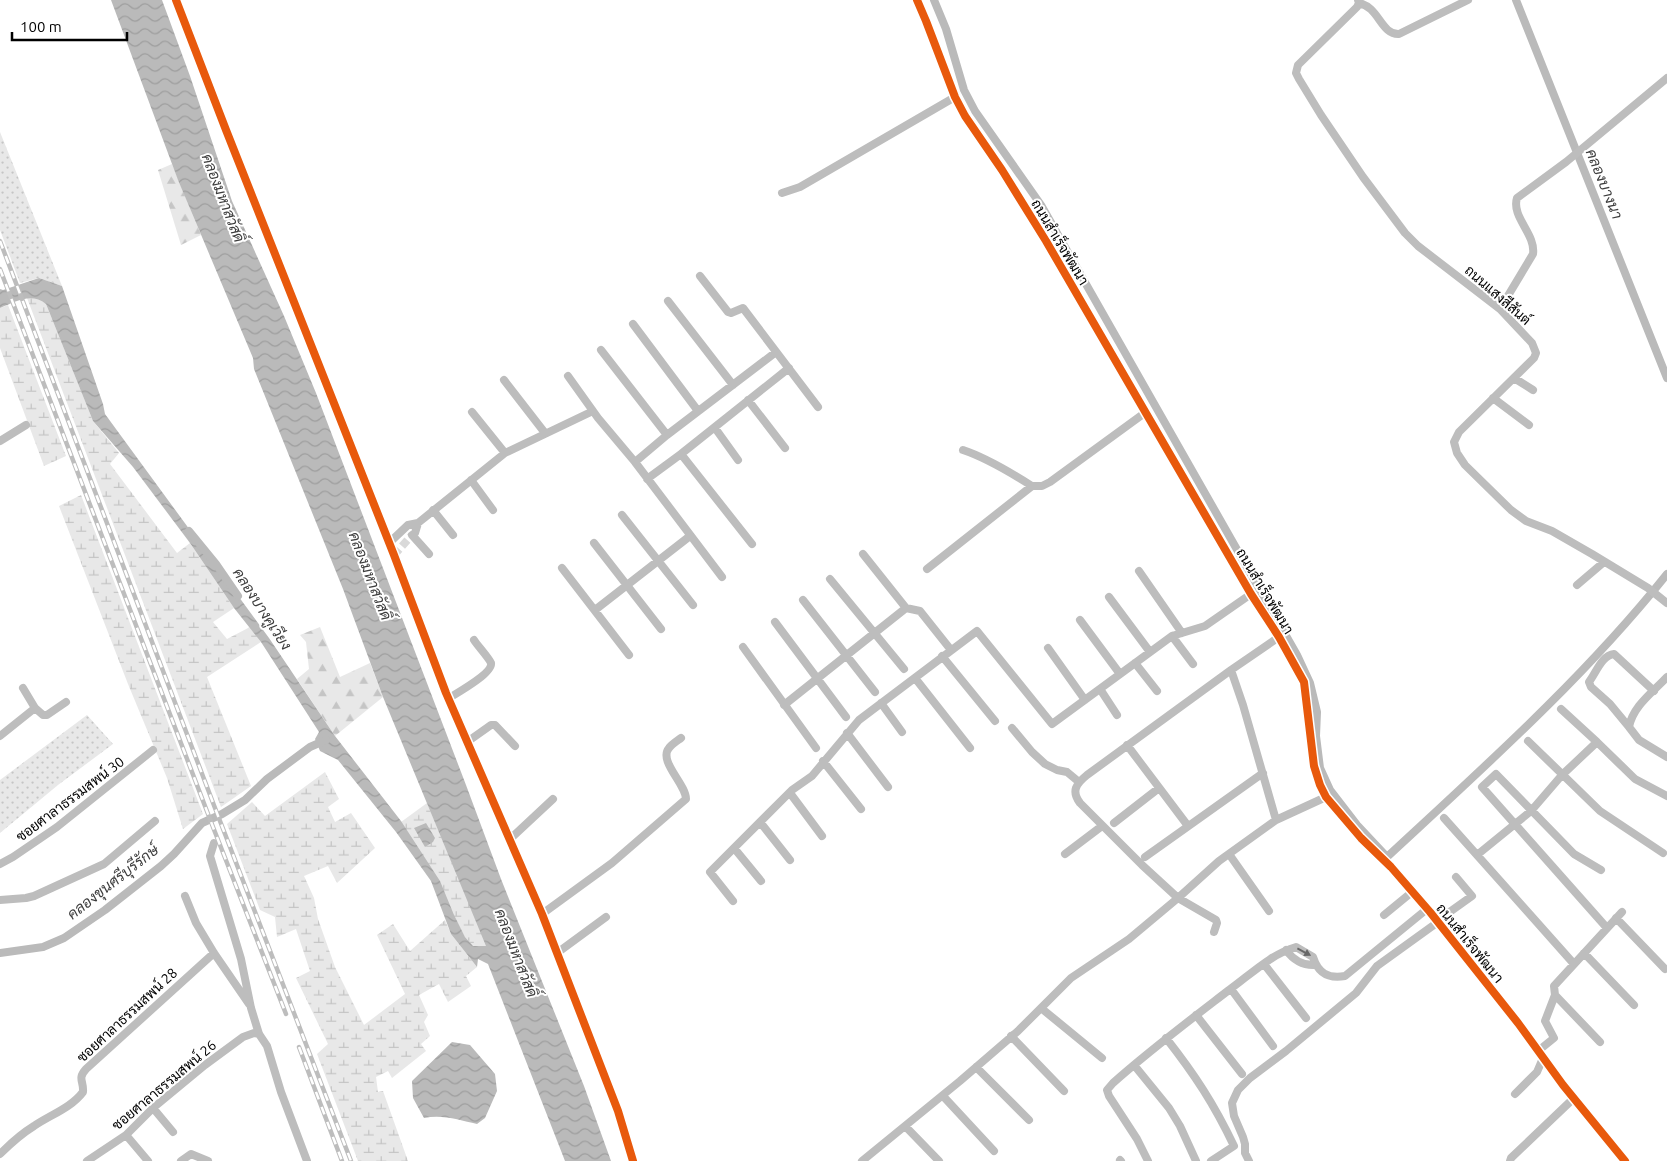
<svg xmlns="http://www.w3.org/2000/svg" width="1667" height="1161" viewBox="0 0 1667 1161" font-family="Ubuntu,Sarabun,sans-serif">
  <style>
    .grass { fill: url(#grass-dots) }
    .forest { fill: url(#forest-firs) }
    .wetland { fill: url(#wetland-marsh) }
    .water { fill: url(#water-waves) }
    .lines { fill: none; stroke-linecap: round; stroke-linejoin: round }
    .canal { stroke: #bababa; stroke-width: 8 }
    .minor-tunnel { stroke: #d9d9d9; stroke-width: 8; stroke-dasharray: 8 4; stroke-linecap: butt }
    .minor { stroke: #bdbdbd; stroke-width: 8 }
    .rail-casing { stroke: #bdbdbd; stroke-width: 4.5 }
    .rail { stroke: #fff; stroke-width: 2.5; stroke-dasharray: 8; stroke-linecap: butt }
    .cycleway-casing { stroke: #fff; stroke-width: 11 }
    .cycleway { stroke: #e8590c; stroke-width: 8 }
    .oneway { fill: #686868 }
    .labels { text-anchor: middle; stroke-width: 4; stroke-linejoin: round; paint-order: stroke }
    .street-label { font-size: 14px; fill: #000; stroke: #fff }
    .water-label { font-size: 15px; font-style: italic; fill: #3e3e3e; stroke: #fff }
  </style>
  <defs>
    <pattern id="grass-dots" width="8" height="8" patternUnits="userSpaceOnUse" patternTransform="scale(1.25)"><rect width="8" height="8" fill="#e8e8e8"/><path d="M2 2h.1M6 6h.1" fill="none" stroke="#c5c5c5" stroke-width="1.8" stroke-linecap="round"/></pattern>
    <pattern id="forest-firs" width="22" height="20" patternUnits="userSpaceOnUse" patternTransform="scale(1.25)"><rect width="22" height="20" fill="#e8e8e8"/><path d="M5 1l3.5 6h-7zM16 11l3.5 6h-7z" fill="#c5c5c5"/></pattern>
    <pattern id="wetland-marsh" width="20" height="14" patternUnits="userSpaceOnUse" patternTransform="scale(1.25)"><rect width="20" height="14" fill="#e8e8e8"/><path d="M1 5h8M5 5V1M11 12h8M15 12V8" fill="none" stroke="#c5c5c5"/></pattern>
    <pattern id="water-waves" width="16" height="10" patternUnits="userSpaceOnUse" patternTransform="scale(1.25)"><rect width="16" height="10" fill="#bababa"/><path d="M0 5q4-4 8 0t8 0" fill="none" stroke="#9e9e9e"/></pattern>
  </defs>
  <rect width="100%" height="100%" fill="#fff"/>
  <!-- grass -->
  <path class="grass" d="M0,132l62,154 -23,-8 -19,5 -20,-53z
    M87,715l26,29 -55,41 -58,48v-53z"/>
  <!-- forest -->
  <path class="forest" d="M172,164l29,71 -20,10 -23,-75z
    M320,627l20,50 30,-14 13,34 -48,39 -38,-57 12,-10 -3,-27 -6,-7z"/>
  <!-- wetland -->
  <path class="wetland" d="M27,298h12l7,6 47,117 26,32 -9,11 67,89 13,-10 44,65 -21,14 14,17 23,-12 11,15 -54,35 44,109 -30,21z
    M8,305l58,151 -22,10 -44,-118v-40z
    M81,495l122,319 -20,15 -16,-51 -39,-94 -69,-178z
    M325,772l14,27 -11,8 7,15 16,-9 24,35 -38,35 -9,-17 -24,10 10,22 4,21 17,48 29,58 41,-31 -28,-59 16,-11 17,27 35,-31 6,14 26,33 -11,9 5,10 -23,16 -9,-18 -20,11 9,20 -4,7 6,14 -9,8 5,7 -34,27 -4,-7 -12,6 2,15 5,-1 25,70h-50l-41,-107 11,-10 -32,-66 14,-7 -14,-42 -19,8 -2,-20 -15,-7 -33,-86 25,-22 13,14z
    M427,803l60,143h-14l-8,-9 -64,-115z"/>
  <!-- water -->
  <path class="water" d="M111,0h51l28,76 42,125 52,115 32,77 150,392 35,94 83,207 27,75h-46l-77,-197 -10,-5 -1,8 -26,-33 -20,-53 -35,-49 -58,-72 -18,-9 -5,-12 4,-7 -58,-90 -27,-34 -44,-65 -57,-76 -40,-46 -47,-117c-15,-12 -30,-2 -46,4v-19l3,1 36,-12 23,8 41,118 2,10 164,224 66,98 66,85 39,60 14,34 11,22 8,9h13l-103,-249 -40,-108 -89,-220 -1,-11 -75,-178z
    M426,823l9,15 -2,4 -8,5 -11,-19z
    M452,1042l18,3 25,29 2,17 -12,27 -8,6c-17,-4 -35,-10 -53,-6l-11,-20 -1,-17z"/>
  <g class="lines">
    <!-- canal -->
    <path class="canal" d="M934,0l12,29 18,61 11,21 66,94 256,450 13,28 7,29 -1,24 4,32 10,22 27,35 30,32c97,-90 197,-179 280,-283
      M1516,0l151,378
      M189,531l27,33 22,32
      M0,953l43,-6 21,-9 41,-28 56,-44 13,-12 28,-31 20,-9 23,-14 22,-21 43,-32 16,-7"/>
    <!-- minor-tunnel -->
    <path class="minor-tunnel" d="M394,555l18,-20"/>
    <!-- minor -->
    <path class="minor" d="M176,0l50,130 168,425 52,138 96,221 76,197 15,50
      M917,0l9,21 29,76 10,19 37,54 44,71 205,353 28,43 25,45 10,84 6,19 6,12 35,41 30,29 39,45 88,111 45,62 62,76
      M1358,0l1,3 -2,4 -59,58 -2,8 3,6 22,36 42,62 42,56 13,13 82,63 32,34 4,10 -2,5 -75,74 -5,10 3,11 8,12 46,45 15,11 26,10 40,23 56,34 19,15
      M1359,3c20,4 22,32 40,31l69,-34
      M782,193l18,-6 155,-90
      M700,276l28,36 3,1 12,-5 75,99
      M668,301l65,84
      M1500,309l33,-55c3,-20 -22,-37 -16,-56l49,-36 101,-84
      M633,324l65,87
      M601,350l66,85
      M568,376l30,42 37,44 87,115
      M1514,378l19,12
      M504,380l41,53
      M1493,398l36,27
      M748,400l37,48
      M472,412l33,41
      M715,428l23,32
      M0,441l26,-16
      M963,450c24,8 47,22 69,36
      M681,454l71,90
      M635,462l32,-27 109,-83
      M647,479l34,-25 108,-86
      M471,480l22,30
      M433,510l20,25
      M622,515l71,90
      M418,523l-3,10 -3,2 17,19
      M389,543l19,-18 10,-2 87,-70 88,-42
      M594,543l67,86
      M863,554l43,54
      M562,568l67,87
      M927,569l105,-83h10l8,-4 96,-70
      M1139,571l43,62
      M830,579l74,90
      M1577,585l27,-23
      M1109,597l41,55
      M803,600l72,92
      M595,610l95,-74
      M1080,620l40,54
      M775,622l71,95
      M1172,636l21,28
      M743,647l73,101
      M1048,648l37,52
      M942,656l53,65
      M1135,663l22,28
      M1231,670l12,35 33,115
      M1667,677c-15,16 -34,29 -38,50l10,13 28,17
      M915,678l55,70
      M1100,689l17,26
      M449,698c8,-5 44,-25 42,-35 -2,-5 -14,-18 -17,-23
      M881,703l21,29
      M784,705l122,-97 14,3 31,39
      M35,708l8,7h4l19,-13
      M1561,709l36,33
      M1629,727l-19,-23 -19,-17 -2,-5c7,-9 13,-27 25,-28l40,37
      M1012,728l20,24 13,12 12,6 10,2 12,10
      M847,733l41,54
      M0,736l35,-28 -12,-20
      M1528,741l72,70 63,42
      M467,742l24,-17h4l20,21
      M1127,745l61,81
      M823,761l38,48
      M790,793l32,43
      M1444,818l130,146
      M760,822l30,38
      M1114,823l45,-35
      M509,840l44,-41
      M214,843l-4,13 31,103 10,49 8,26 8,12 14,46 26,69
      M734,848l27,33
      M1065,854l37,-28
      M1229,854l40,57
      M1477,855l54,-44 31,-36 35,-33 38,37 32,17
      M1145,857l118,-84
      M0,864l13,-7 44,-30 96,-77
      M1601,870l-27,-16 -78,-80 -14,13 125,141
      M185,896l11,27 18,30 35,51
      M0,900l26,-2 8,-2 70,-32 51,-43
      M733,901l-23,-29 82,-82 20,-14 47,-56 118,-89 75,93 120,-88 33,-10 46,-32
      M542,914l70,-51 74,-64c0,-15 -28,-38 -17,-51 3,-4 8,-7 12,-10
      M1384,915l28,-23
      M1616,918l49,51
      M1437,921l35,-25 -16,-19
      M1214,932l3,-9 -1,-3 -38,-22 -36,-33 -62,-62c-9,-12 -4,-19 7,-28l144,-105 48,-33
      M1286,950c8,11 17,16 30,15
      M557,953l49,-36
      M1584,953l50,52
      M1264,964l42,54
      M1231,989l42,57
      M1555,995l45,47
      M1041,1008l61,50
      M1196,1015l46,59
      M1011,1036l53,55
      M1166,1038c29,37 48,66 68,108l-23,15
      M1538,1051l16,-13 -9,-17 10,-26 -1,-9 68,-74
      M1134,1065l35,43 11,18 16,35
      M976,1067l53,53
      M1515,1094l22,-22 6,-14
      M943,1096l51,55
      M153,1108l20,24
      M905,1126l34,35
      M126,1135l22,26
      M0,1154c10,-10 21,-20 34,-28 16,-11 37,-18 49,-34 1,-11 -6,-13 3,-23l128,-116
      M1120,1160l1,1
      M87,1161l39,-26 27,-27 52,-43 38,-28 11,-4 5,1
      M181,1161l10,-7 17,7
      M862,1161l98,-80 58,-50 53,-53 58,-39 49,-41 41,-37 57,-41 50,-23
      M1148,1161l-11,-22 -28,-43 -2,-6 6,-7c37,-33 77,-63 116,-93 21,-15 42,-36 67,-43l17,10c5,16 15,22 32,19l82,-67
      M1249,1161l-4,-8v-9l-2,-7 -9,-21 -2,-13 6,-13 12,-12 36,-27 70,-58 21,-27 61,-44
      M1510,1161l1,-3 63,-60"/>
    <defs>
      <path id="rail" d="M0,241l215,567 136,353
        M0,269l213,558 73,187
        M299,1047l43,114"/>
    </defs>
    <!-- rail casing -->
    <use href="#rail" class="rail-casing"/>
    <!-- rail -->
    <use href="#rail" class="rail"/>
    <defs>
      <path id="cycleway" d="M176,0l50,130 168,425 52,138 96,221 76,197 15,50
        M917,0l9,21 29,76 10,19 37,54 44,71 205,353 28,43 25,45 10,84 6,19 6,12 35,41 30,29 39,45 88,111 45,62 62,76"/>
    </defs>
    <!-- cycleway casing -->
    <use href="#cycleway" class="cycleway-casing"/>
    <!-- cycleway -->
    <use href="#cycleway" class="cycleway"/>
  </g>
  <!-- one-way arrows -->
  <defs><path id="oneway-solid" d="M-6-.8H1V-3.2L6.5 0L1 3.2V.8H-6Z" transform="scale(1.25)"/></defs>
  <use class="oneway" href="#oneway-solid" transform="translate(1304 952) rotate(28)"/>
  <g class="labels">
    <!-- street labels -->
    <g class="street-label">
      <text transform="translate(1060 242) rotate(59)" y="5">ถนนสำเร็จพัฒนา</text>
      <text transform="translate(1498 295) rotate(41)" y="5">ถนนแสงสีสันต์</text>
      <text transform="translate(1265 591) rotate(59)" y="5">ถนนสำเร็จพัฒนา</text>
      <text transform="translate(70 799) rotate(-37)" y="5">ซอยศาลาธรรมสพน์ 30</text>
      <text transform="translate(1470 943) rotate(51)" y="5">ถนนสำเร็จพัฒนา</text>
      <text transform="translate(127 1015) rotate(-43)" y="5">ซอยศาลาธรรมสพน์ 28</text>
      <text transform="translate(164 1085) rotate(-40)" y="5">ซอยศาลาธรรมสพน์ 26</text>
    </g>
    <!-- water labels -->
    <g class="water-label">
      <text transform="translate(1604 184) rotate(68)" y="5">คลองบางนา</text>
      <text transform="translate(223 198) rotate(69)" y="5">คลองมหาสวัสดิ์</text>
      <text transform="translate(370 576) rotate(69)" y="5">คลองมหาสวัสดิ์</text>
      <text transform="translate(262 609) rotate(57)" y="5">คลองบางคูเวียง</text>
      <text transform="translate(113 882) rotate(-38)" y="5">คลองขุนศรีบุรีรักษ์</text>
      <text transform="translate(516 953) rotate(69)" y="5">คลองมหาสวัสดิ์</text>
    </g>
  </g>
  <!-- scale -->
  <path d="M12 32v8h115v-8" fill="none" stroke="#000000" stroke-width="2.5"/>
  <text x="20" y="32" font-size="15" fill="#000000" stroke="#ffffff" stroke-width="4" paint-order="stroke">100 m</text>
</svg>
